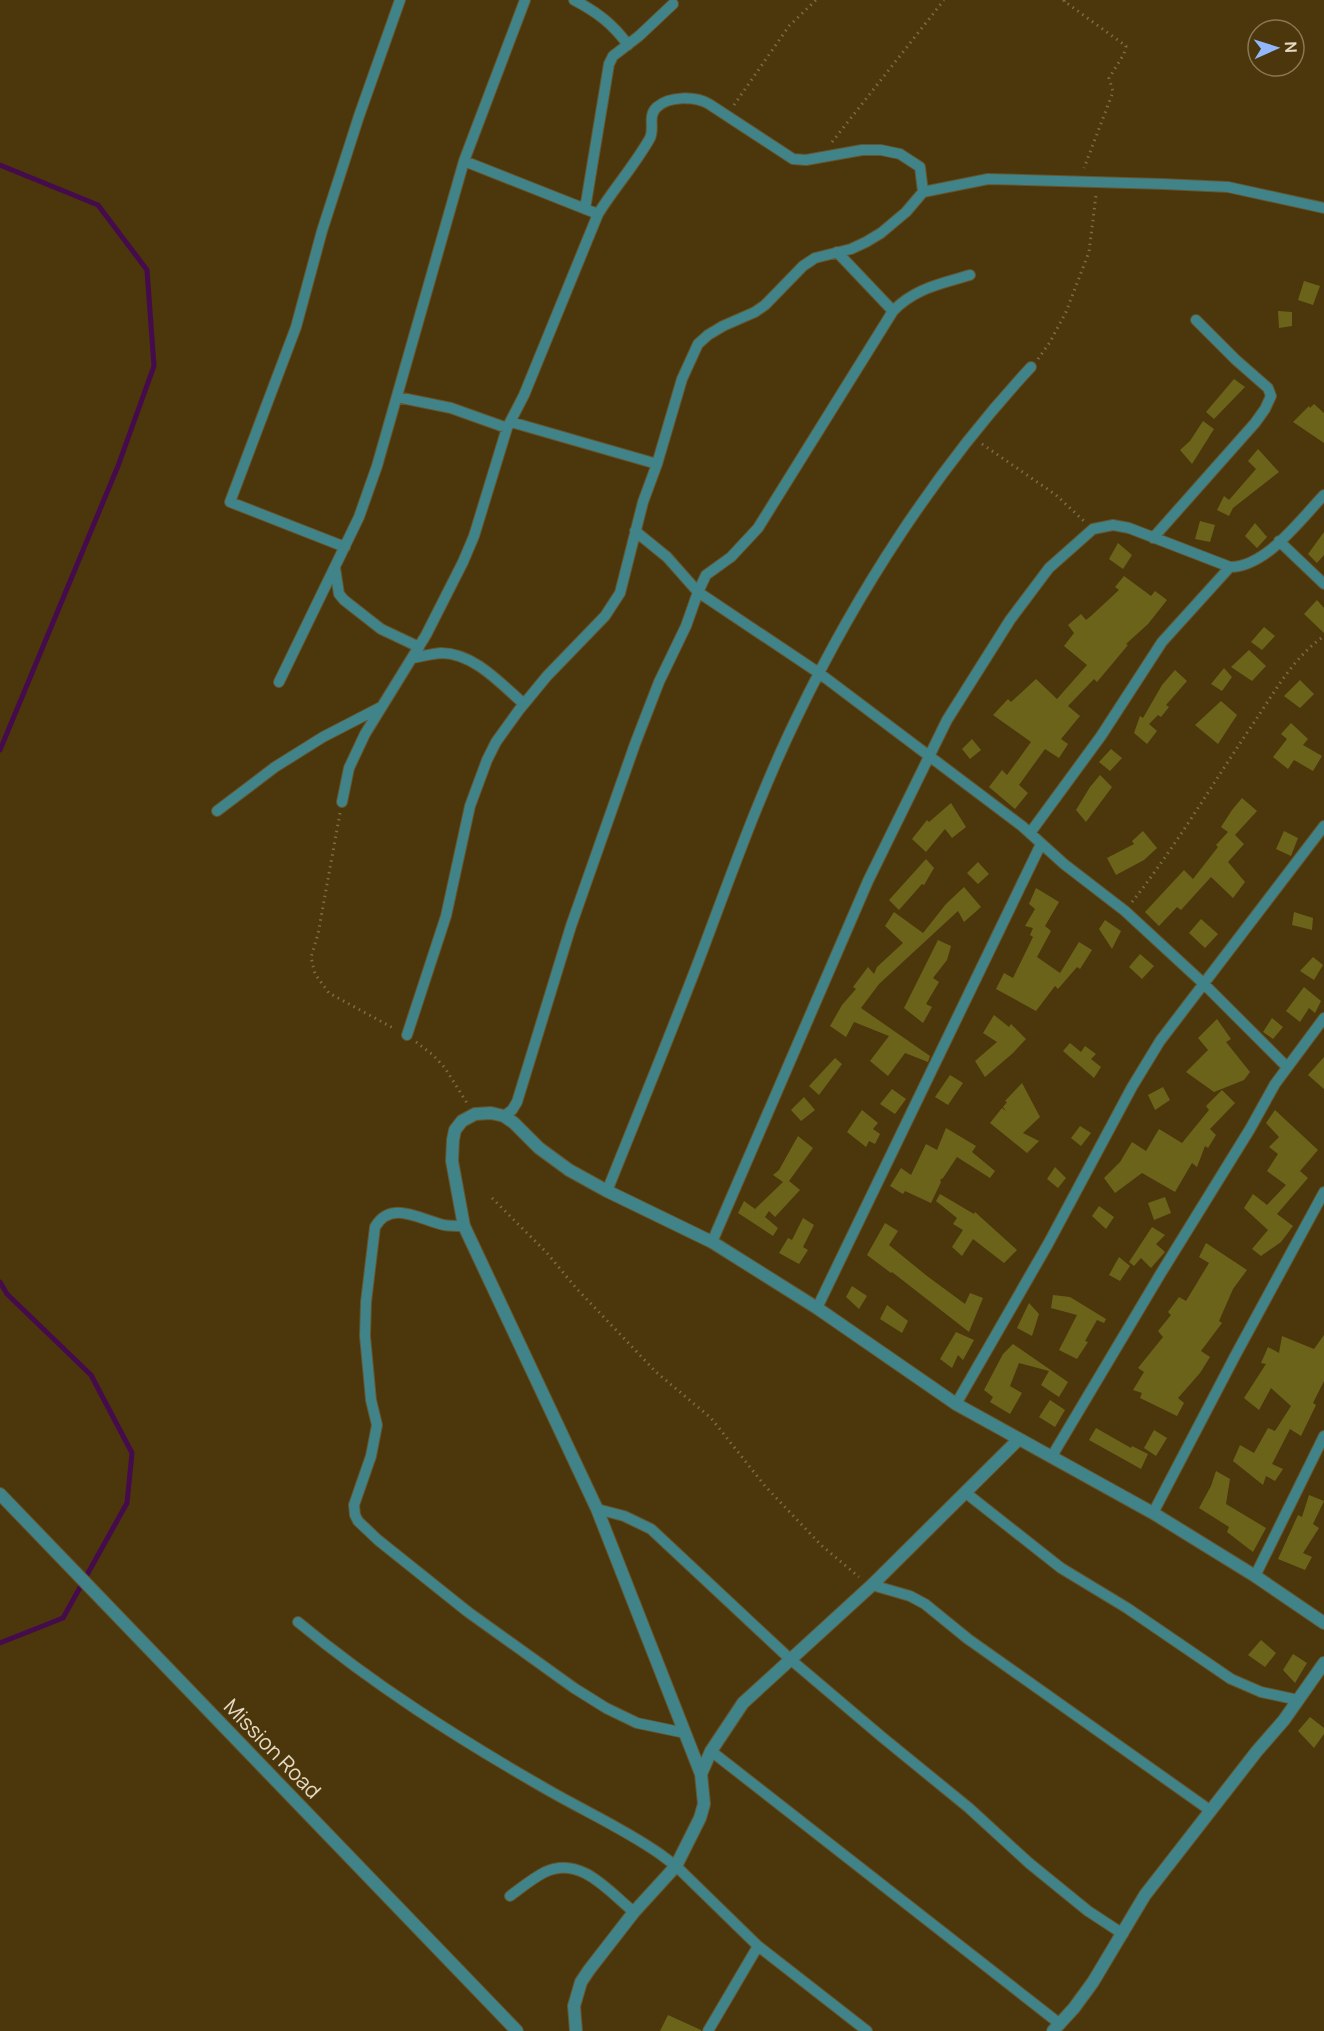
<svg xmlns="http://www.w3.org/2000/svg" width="1324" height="2031" viewBox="0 0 1324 2031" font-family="Manrope,sans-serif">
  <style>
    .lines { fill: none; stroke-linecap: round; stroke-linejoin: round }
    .stream { stroke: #450b4d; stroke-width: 5 }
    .building { fill: #6c631b }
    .service-casing { stroke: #67542c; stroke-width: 12 }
    .minor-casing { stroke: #67542c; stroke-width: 14 }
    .tertiary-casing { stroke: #67542c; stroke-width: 14 }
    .path { stroke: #7d6b46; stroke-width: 3; stroke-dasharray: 1.5 4.5; stroke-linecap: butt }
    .service { stroke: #408388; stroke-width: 10 }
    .minor { stroke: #408388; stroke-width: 12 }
    .tertiary { stroke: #408388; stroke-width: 12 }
    .labels { text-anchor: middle; stroke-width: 4.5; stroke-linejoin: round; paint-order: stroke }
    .street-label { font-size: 21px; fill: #e6dac4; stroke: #4b370b }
  </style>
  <rect width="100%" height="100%" fill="#4b370b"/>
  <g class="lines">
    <!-- stream -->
    <path class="stream" d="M0,165l98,40 49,65 7,96 -36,100 -118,284
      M0,1282l7,12 84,81 41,78 -5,50 -64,115 -63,25"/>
  </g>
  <!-- building -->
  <path class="building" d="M1304,281l16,5 -7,19 -15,-5z
    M1278,311l14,1v14l-13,2z
    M1234,379l11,8 -31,32 -8,-7z
    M1314,404l10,9v30l-31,-21 16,-16 1,2z
    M1203,421l11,8 -22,35 -12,-14 10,-9z
    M1258,449l21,23 -46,36 -4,8 -12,-6 7,-14 5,4 27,-31 -8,-8z
    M1200,521l15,4 -5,17 -15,-3z
    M1255,523l12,14 -10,11 -12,-12z
    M1324,532v23l-7,8 -9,-9z
    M1118,543l14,12 -9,14 -14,-10z
    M1124,576l27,20 4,-5 12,9 -19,24 -22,20 2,1 -31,37 -3,-3 -26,27 12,10 -19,23 7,5 -9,14 -14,-9 -26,36 9,8 -13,16 -26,-22 13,-17 5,5 24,-33 -38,-27 15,-16 3,3 25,-23 21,20 30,-34 -23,-19 10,-13 -6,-8 13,-11 5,6 5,-4 28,-26 -4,-3z
    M1317,600l7,8v25l-20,-19z
    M1264,627l11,9 -13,14 -11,-8z
    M1249,650l17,16 -14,15 -21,-14z
    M1224,668l8,9 -10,14 -11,-7z
    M1175,670l12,11 -21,24 3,2 -8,10 -3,-2 -9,9 8,7 -10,13 -13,-11 6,-17 3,2 19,-33z
    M1300,680l14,14 -14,14 -16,-12z
    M1221,701l16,14 -19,29 -23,-19z
    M1291,723l17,16 -5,6 19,11 -9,15 -19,-11 -6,9 -15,-12 14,-18 -6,-5z
    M972,739l9,11 -11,9 -8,-10z
    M1111,749l11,9 -12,13 -11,-9z
    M1100,775l12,12 -26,35 -10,-12 14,-23z
    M1242,798l15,13 -22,24 9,9 -16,18 17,20 -12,16 -22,-21 -30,33 -4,-3 -18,19 -14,-14 39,-42 9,9 25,-32 -2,-2 12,-13 -7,-5 11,-17z
    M951,803l15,24 -14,11 -7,-9 -19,23 -14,-13 15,-19 2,2z
    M1143,831l14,17 -13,12 -28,15 -9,-17 27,-14 -2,-3z
    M1284,831l14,7 -7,18 -15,-7z
    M926,859l8,9 -10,17 -2,-1 -23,26 -10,-10z
    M978,862l11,12 -11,10 -11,-11z
    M964,887l17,20 -17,15 -6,-11 -79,73 -18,24 69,48 -2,6 -23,-9 -17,23 -18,-15 19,-25 -35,-14 -8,15 -16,-11 12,-21 14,-16 -3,-2 15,-20 6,7 3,-7 26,-24 -18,-17 9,-14 29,21 23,-29z
    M1036,888l23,14 -14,24 6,5 -14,26 23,16 19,-31 13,8 -12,19 -3,-2 -19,22 -3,-3 -19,25 -40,-22 8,-16 9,5 20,-41 -3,-2 3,-7 -8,-2 10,-17 -6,-5z
    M1294,912l19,6 -1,12 -20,-5z
    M1201,919l17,15 -13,14 -16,-15z
    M1105,920l16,11 -9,18 -13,-20z
    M938,940l13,6 -4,14 -14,18 6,4 -13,22 6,3 -9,16 -19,-15z
    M1140,954l14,12 -12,13 -13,-12z
    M1313,957l10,8 -9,15 -14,-9z
    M1304,987l17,14 -6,12 -6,-5 -9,14 -14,-11z
    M994,1015l15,12 2,-3 15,15 -13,14 -28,24 -10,-16 22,-19 -14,-9z
    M1272,1018l11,9 -10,12 -10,-7z
    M1217,1019l14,20 -5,3 24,30 -6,8 -30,12 -28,-20 22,-22 -10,-12z
    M1070,1043l11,9 4,-6 11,8 -5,5 10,8 -7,11 -31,-27z
    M1324,1057v32l-16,-14z
    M835,1058l7,6 -23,31 -10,-9z
    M950,1075l13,8 -15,22 -13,-8z
    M1022,1083l18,34 -17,16 16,8 -12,12 -37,-30 12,-15 4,3 -3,-4 4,-5 -2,-1z
    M1163,1087l7,13 -15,10 -7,-15z
    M892,1089l14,10 -11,15 -15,-10z
    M1222,1090l13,13 -25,26 6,6 -8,13 -3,-2 -8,21 -5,-4 -17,29 -33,-19 -27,20 -11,-15 16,-16 12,-20 14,9 13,-22 23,14 27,-33 -3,-4z
    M804,1097l11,13 -14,11 -10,-11z
    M862,1110l16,13 -5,6 7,5 -5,10 -6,-3 -3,6 -19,-15z
    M1275,1110l43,40 -18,21 8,7 -31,36 16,12 -12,16 -20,14 -9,-7 16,-19 -24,-22 9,-14 14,11 19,-20 -19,-14 11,-17 -9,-7 10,-10 -13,-14z
    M1080,1126l11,7 -10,13 -10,-8z
    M946,1128l30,18 -4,6 23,19 -5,7 -33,-21 -14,21 -3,2 1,2 -10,21 -26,-12 -2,3 -13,-8 11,-18 10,7 15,-31 11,6z
    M798,1136l15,12 -24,33 11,9 -25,27 -6,-6 -4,6 13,11 -5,8 -35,-23 6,-12 11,8 28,-27 -10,-7 6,-5z
    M1055,1167l11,11 -8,10 -11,-9z
    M940,1194l34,20 1,-2 42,38 -13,13 -31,-24 -11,17 -10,-9 11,-17 -10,-6 4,-6 -21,-17z
    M1165,1197l6,16 -17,7 -6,-17z
    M1099,1206l15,11 -8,12 -14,-13z
    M803,1218l11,7 -11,22 5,3 -9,14 -20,-11 9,-15 4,2z
    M885,1223l13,8 -9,14 38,31 38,28 5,-11 13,5 -14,34 -77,-60 -1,1 -24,-18z
    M1152,1227l13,8 -9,9 9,8 -14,16 -10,-10 -7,8 -5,-4z
    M1206,1243l41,27 -14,19 -14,32 3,2 -21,28 9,6 -10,16 -22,25 6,5 -7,13 -37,-18 2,-5 -9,-3 11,-18 -6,-4 25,-31 -5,-6 13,-16 -3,-3 11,-15 7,4 23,-38 -10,-6z
    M1119,1257l11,9 -10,15 -11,-6z
    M852,1286l15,10 -8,13 -13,-12z
    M1053,1295l17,2 36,22 -2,4 -7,-3 -12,21 3,1 -11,17 -18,-9 18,-35 -26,-7z
    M1029,1303l10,11 -7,22 -15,-8z
    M887,1305l21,16 -6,12 -22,-14z
    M956,1332l18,8 -11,20 -5,-5 -6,13 -12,-9z
    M1324,1335v46l-11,22 3,2 -15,31 -11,-7 -18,35 11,5 -8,12 -9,-5 -3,9 -30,-24 7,-16 14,8 14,-25 7,3 16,-25 -20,-18 -12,22 -15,-12 22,-34 -5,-1 7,-16 11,6 3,-17 32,13z
    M1013,1344l55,38 -9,15 -18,-12 8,-14 -30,-8 -9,23 12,7 -12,21 -20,-12 3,-5 -9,-7 19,-36z
    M1050,1400l15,10 -10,17 -16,-10z
    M1096,1428l35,20 1,-2 16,8 -7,15 -52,-29z
    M1154,1430l13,8 -11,18 -12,-8z
    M1216,1471l14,8 -4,25 40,24 -13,24 -26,-20 2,-5 -30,-19 12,-22z
    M1309,1495l15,6 -11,23 6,4 -16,25 9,4 -7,13 -27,-11 20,-44 4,2z
    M1261,1640l15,13 -11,14 -17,-12z
    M1293,1654l14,9 -12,20 -12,-13z
    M1310,1717l14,11v6l-10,14 -16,-17z
    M668,2015l33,15v1h-41z"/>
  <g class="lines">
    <defs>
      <path id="service" d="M574,0c23,12 39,24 54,45
        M585,209l24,-145 4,-8 26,-20 34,-32
        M598,214c16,-26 37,-49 52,-76 5,-10 -3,-22 7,-31 12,-11 38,-11 52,-3l84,55 13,1 56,-10h19l19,4 20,13 3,25
        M837,252l56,59
        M397,397l54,11 56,20
        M511,422l146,42
        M635,531l32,26 31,35 121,81 203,153 42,38 61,47 78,72 83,83
        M1153,538l102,-115 10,-14 6,-13 -3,-8 -32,-28 -40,-40
        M1279,541l45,43
        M345,547l-115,-45 66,-175 26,-96 37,-115 41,-116
        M335,568l4,26 5,6 37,29 38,18
        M413,658c9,-2 19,-4 28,-5 33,0 60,31 83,51
        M279,682l80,-165 18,-51 87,-305 61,-161
        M342,802l7,-34 16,-34 61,-99 37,-73 11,-26 33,-108 17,-33 74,-181 -134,-53
        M217,811l58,-44 48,-30 58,-30
        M1030,833l71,-97 61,-94 68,-75c36,0 70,-47 94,-72
        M407,1035l39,-119 24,-110 17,-46 9,-18 23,-32 28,-34 58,-60 15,-23 23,-91 14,-38 25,-85 16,-35 10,-9 15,-9 32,-14 10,-7 38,-39 12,-8 36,-9 15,-7 15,-9 25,-21 17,-20 65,-13 175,5 65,3 96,21
        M504,1116l8,-6 5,-8 54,-176 64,-182 24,-62 27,-56 12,-34 8,-17 25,-18 27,-29 135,-217c22,-23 48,-27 77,-36
        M607,1191c31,-77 62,-153 92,-231 31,-82 60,-165 98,-243 60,-125 140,-249 234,-350
        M464,1226c-7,0 -14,0 -20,-1 -23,-5 -53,-26 -69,2l-9,75 -1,34 6,64 6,25 -6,31 -17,49 1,10 3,6 20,19 90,72 106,76 32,20 31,15 48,10
        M712,1242l156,-361 79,-161 63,-100 39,-52 44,-39 20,-4 16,3 101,39
        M817,1308l224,-464
        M956,1404l92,-160 84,-157 28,-46 164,-215
        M1052,1456l109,-183 89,-144 25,-45 49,-66
        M966,1493l95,75 66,40 104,71 30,13 37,8
        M597,1509l27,7 27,13 139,130 92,78 87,71 60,55 59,48 35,23
        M1153,1513l82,-157 89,-164
        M1255,1576l69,-140
        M872,1585l38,11 15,8 43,35 243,172
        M298,1622c76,63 158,115 243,164 39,23 82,42 119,68l16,12 82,80 109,85
        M711,1751l349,273
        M510,1896c11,-8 23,-18 35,-24 36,-17 64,20 89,40
        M708,2031l50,-85"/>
      <path id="minor" d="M701,1774l10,-23 32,-48 129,-118 147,-146
        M576,2031l-2,-25 7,-24 8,-12 45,-58 42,-46 24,-48 4,-14 -3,-30 -104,-265 -133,-283 -12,-65 1,-21 2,-10 7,-9 13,-7 16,-1 13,3 10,7 25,25 30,22 38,21 105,51 105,66 139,96 197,109 102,63 69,47
        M1053,2031l21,-23 19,-26 52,-87 112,-144 27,-31 40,-57"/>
      <path id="tertiary" d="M0,1494l517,537"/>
    </defs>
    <!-- service casing -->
    <use href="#service" class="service-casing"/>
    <!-- minor casing -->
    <use href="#minor" class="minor-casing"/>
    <!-- tertiary casing -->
    <use href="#tertiary" class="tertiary-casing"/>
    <!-- path -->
    <path class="path" d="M1065,0l-1,1 62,45 -2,8 -15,24 4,14 -29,76
      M734,105l55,-79 27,-26
      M832,142l112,-142
      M1038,359l12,-17 16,-30 23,-60 7,-57
      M982,444l74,51 29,27
      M340,813l-22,121 -7,23 4,17 14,19 66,36
      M1132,902c45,-57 82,-121 123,-181 20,-30 39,-64 69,-85
      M416,1042l17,13 12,13 22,35
      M492,1198l55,55 29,35 80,84 55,46 54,68 56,59 38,32"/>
    <!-- service -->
    <use href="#service" class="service"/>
    <!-- minor -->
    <use href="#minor" class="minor"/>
    <!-- tertiary -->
    <use href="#tertiary" class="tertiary"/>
  </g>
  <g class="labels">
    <!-- street labels -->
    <g class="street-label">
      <text transform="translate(272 1749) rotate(46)" y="7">Mission Road</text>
    </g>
  </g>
  <!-- north arrow -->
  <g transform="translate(1276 48) rotate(87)"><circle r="28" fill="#4b370b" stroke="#897855" stroke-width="1.5"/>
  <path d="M0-4.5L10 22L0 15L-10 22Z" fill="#92b7fd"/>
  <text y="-9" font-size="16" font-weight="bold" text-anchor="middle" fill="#e6dac4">N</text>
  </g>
</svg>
